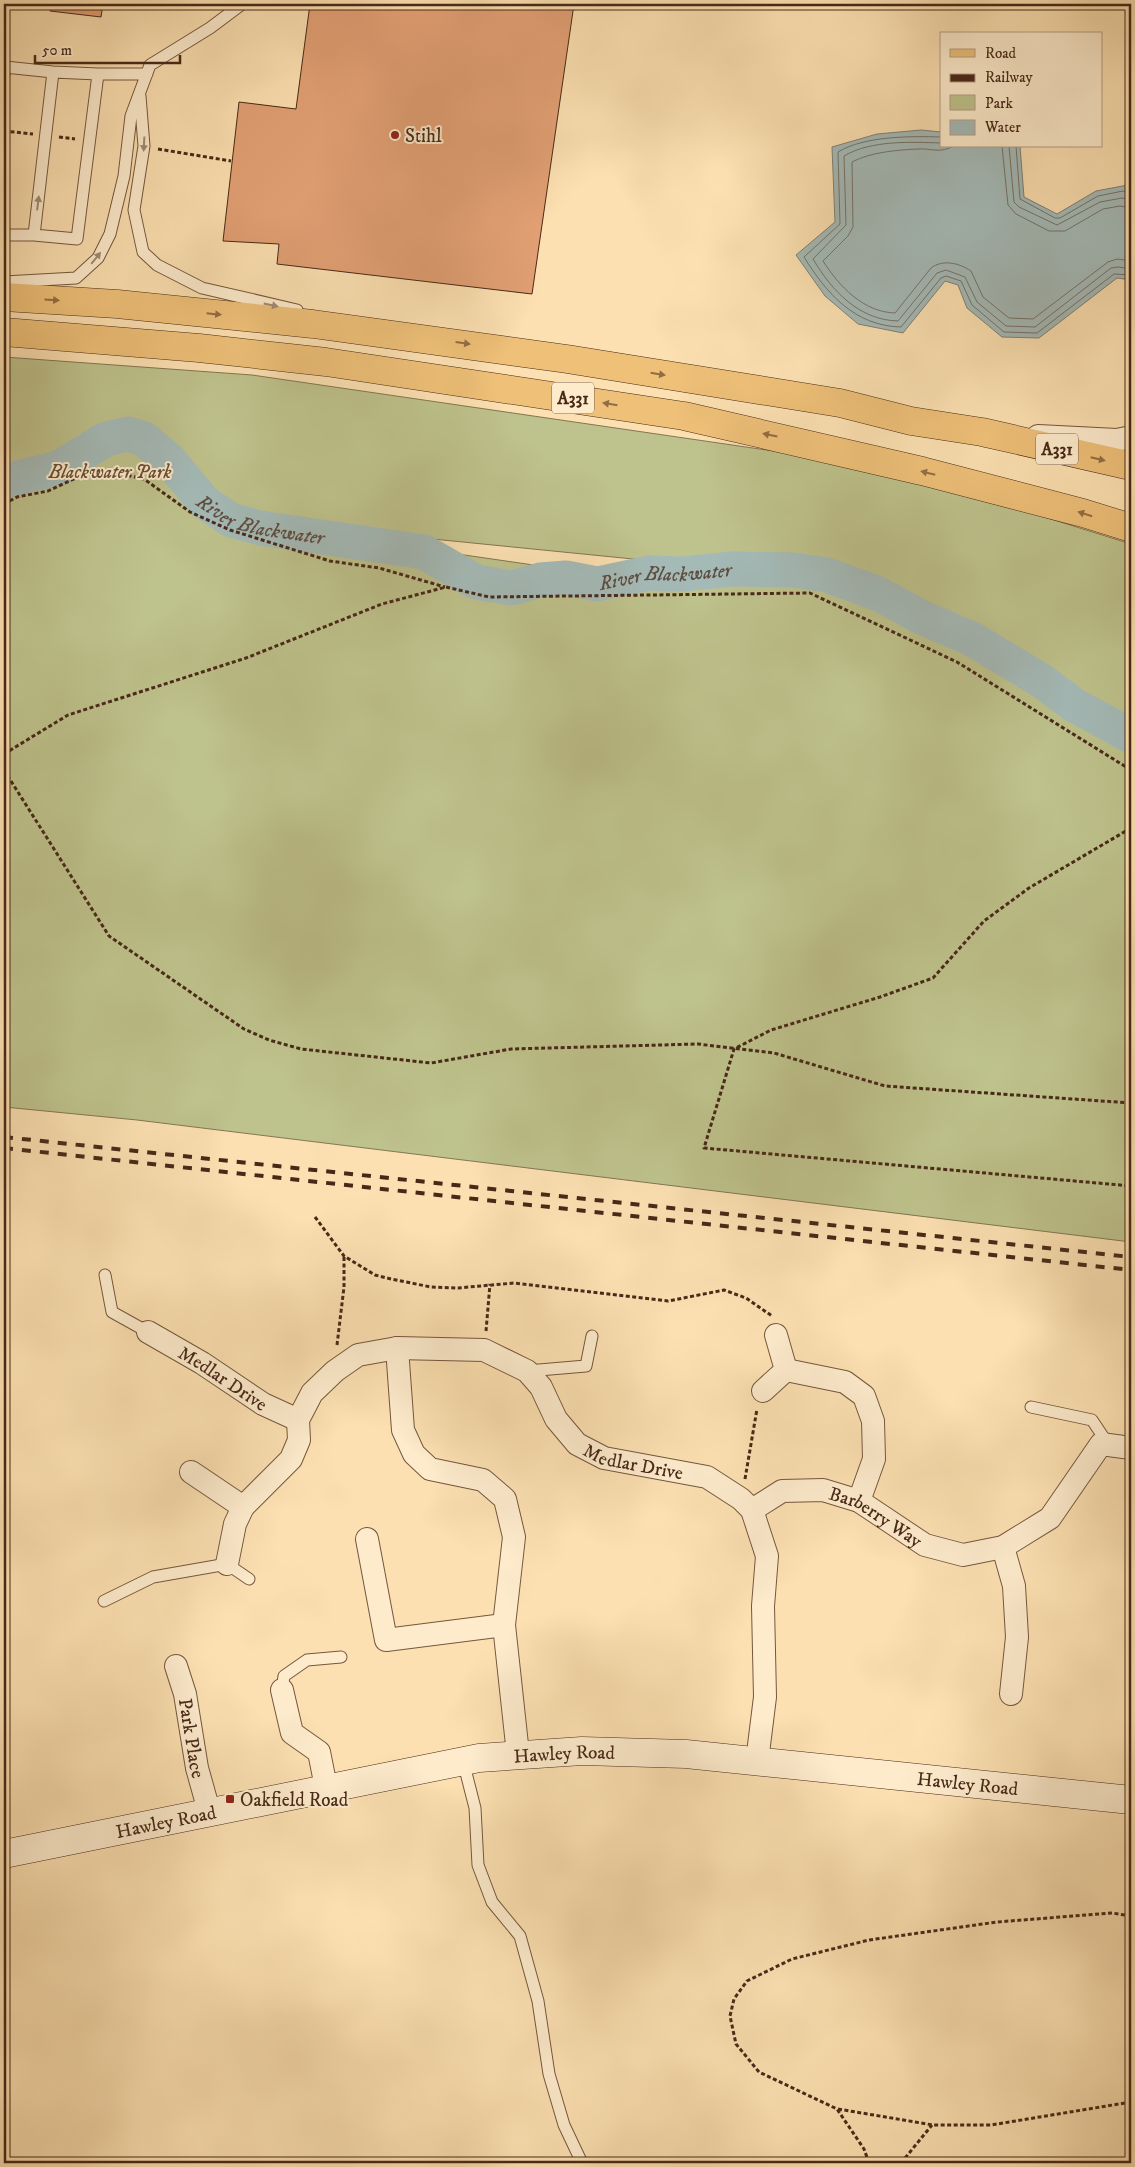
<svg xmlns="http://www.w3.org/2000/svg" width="1135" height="2167" viewBox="0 0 1135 2167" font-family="'IM FELL DW Pica',serif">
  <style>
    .green { fill: #bec28c; stroke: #837652; fill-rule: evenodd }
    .water { fill: #a4bab7; stroke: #7f8077 }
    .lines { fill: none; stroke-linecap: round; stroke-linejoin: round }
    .shore { stroke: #767268; stroke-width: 1 }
    .river { stroke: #a4bab7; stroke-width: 35 }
    .building { fill: #e2a074; stroke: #482918 }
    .service-casing { stroke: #75573e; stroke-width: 13 }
    .minor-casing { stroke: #75573e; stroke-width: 24 }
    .secondary-casing { stroke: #482918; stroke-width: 29 }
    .primary-casing { stroke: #482918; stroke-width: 29 }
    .path { stroke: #482918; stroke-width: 3; stroke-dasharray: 4 2.5; stroke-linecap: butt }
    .service { stroke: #fdebcc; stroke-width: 11 }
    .minor { stroke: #fdebcc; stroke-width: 22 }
    .secondary { stroke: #fdebcc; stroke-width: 28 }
    .primary { stroke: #eec078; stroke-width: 28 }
    .rail { stroke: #482918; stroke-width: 4; stroke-dasharray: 9 9; stroke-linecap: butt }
    .oneway { fill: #a28a72 }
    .oneway2 { fill: #936d43 }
    .poi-dot { fill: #8f2418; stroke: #fdebcc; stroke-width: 2 }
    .labels { text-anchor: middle; stroke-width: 4; stroke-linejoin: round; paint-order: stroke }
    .shield { fill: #fdebcc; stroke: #7e634e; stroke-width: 1 }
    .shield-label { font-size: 18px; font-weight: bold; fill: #482918 }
    .poi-label { font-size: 19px; fill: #482918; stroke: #fdebcc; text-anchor: start }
    .park-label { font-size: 19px; font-style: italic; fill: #664f35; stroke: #fdebcc }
    .street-label { font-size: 19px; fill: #482918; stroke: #fdebcc }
    .water-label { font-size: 20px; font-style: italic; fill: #5f4d40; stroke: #fdebcc }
  </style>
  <rect width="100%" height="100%" fill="#fce0b1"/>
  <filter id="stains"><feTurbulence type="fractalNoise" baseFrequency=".004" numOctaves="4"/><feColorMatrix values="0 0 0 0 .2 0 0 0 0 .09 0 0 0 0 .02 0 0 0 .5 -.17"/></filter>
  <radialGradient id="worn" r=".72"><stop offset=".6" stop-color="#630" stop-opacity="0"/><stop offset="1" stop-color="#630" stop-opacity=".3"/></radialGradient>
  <!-- green -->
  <path class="green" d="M4,357l248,18 535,78 216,51 128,40v698l-994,-122 -133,-13zM222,518l441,44v1l-19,18 -394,-57z"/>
  <!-- water -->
  <path class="water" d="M921,130l20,2v14h79l4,51 33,17 39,-23 32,-6 3,9v86l-14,-2 -78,60 -37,-1 -35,-29 -9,-23 -13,-4 -42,52 -45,-9 -33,-28 -29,-41 39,-33 -3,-75 45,-13z"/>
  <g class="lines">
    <!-- shore -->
    <path class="shore" d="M941,137c-30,-1 -77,-1 -103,15l2,72 -36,33c23,37 51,69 97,70l40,-49 5,-2 15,5 11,24 32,27 33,1 77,-59 17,1
      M941,143c-30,-1 -70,-3 -97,13l2,69 -33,34c19,32 46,61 85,62l39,-48 9,-3 19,7 12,25 29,24 29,1 76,-59 7,-1 13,2
      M953,146c-12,8 -22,2 -35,3 -21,1 -47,3 -66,13l1,65 -5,9 -25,25c16,25 40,51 72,52l36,-45c12,-9 28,-5 40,3l12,26 26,21 24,1 75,-57 9,-3 14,2
      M1002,146l6,59 8,9 33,17h16l38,-22 17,-3 11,2
      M1009,146l5,56 5,5 38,18 43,-23 22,-4 9,2
      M1016,146l4,53 35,19h5l38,-22 25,-5 8,3"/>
    <!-- river -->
    <path class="river" id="s1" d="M4,481l55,-13 47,-29 22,-5 16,5 25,21 35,42 27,18 29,8 164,24 52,30 36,6 28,-8 26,-2 31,6 52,-11 34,1 49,-5 62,1 33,5 52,19 42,23 51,22 70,42 32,24 57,31"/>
  </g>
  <!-- building -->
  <path class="building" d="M51,4h52l-2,13 -51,-6z
    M310,4h264l-42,290 -255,-30 2,-20 -56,-3 16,-139 57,7z"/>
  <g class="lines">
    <defs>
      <path id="service" d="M4,74l1,-7 48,5
        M98,74l-45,-2 -19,163 43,4 21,-165h49
        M140,96l4,50 -10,64 9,42 14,13 45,23 95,22
        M4,235h30
        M4,282l72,-4 22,-20 12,-24 14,-58 7,-60 19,-51 60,-37 32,-24
        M105,1275l7,37 36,20
        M527,1371l59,-5 6,-30
        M1031,1407l61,13 12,18 -3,6
        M104,1601l49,-24 74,-13 22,15
        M282,1690l2,-14 23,-16 34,-3
        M463,1761l12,47 3,57 14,37 28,34 18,65 11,73 15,51 18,38"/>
      <g id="minor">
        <path d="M1038,436l79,4 14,-3"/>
        <path id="s2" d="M148,1332l54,31 61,41 35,16"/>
        <path d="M397,1348l6,82 11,24 16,15 53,11 22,19 9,38 -10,88 14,129"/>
        <path d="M786,1370l59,12 19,14 9,25 1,38 -15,42"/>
        <path d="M763,1391l23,-21 -10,-35"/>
        <path d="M191,1472l52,35"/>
        <path id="s3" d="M752,1510l30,-19 41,-1 36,11 66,44 38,10 40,-8 47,-29 51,-74 30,4"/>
        <path d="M367,1539l19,101 118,-15"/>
        <path d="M1003,1547l11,39 3,51 -6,57"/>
        <path id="s4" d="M227,1564l8,-40 8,-17 48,-48 8,-19 -1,-20 14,-27 23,-22 23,-16 39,-7 87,2 43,21 14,16 15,32 21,25 27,14 103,19 34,22 11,11 15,46 -4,50 2,91 -8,64"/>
        <path id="s5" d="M176,1666l9,28 12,74 12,43"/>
        <path d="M282,1690l10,43 27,19 7,35"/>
      </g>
      <g id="secondary">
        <path id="s6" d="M4,1854l475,-96 103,-7 104,3 445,46"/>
      </g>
      <path id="primary" d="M4,297l113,7 196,20 254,35 273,44 71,18 71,11 149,34
        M4,332l195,16 127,14 358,54 238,55 161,42 48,15"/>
    </defs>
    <!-- service casing -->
    <use href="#service" class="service-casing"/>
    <!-- minor casing -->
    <use href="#minor" class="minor-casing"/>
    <!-- secondary casing -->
    <use href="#secondary" class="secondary-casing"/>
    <!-- primary casing -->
    <use href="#primary" class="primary-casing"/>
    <!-- path -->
    <path class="path" d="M4,131l29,3
      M59,137l16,2
      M158,149l73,12
      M4,504l13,-7 31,-6 28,-13 31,-7 37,8 46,33 40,18 100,31 49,7 66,19
      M4,754l64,-39 178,-57 136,-54 64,-17 43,10 321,-4 147,69 174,108
      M4,770l105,166 135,93 25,11 32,9 130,14 80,-14 187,-5 76,9 111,33 246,17
      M1131,828l-102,60 -45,33 -51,57 -53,19 -109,33 -37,19 -30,99 427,38
      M315,1217l29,39 31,19 16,4 40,8 27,1 56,-5 154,18 56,-11 22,8 26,18
      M486,1331l4,-47
      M337,1345l7,-58v-31
      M745,1479l12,-70
      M838,2109l95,16h58l140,-23
      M869,2163l-5,-14 -27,-40 -78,-37 -23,-28 -6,-28 4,-17 13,-18 45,-22 77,-19 128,-18 115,-9 19,3
      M901,2163l31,-38"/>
    <!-- service -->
    <use href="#service" class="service"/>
    <!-- minor -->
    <use href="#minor" class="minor"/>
    <!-- secondary -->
    <use href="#secondary" class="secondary"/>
    <!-- primary -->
    <use href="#primary" class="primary"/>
    <!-- rail -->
    <path class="rail" d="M4,1137l1127,120
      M4,1148l1127,122"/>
  </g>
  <!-- one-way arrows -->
  <defs><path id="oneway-solid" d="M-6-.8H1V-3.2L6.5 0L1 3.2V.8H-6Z" transform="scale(1.25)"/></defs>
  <g class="oneway">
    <use href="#oneway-solid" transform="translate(144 144) rotate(93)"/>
    <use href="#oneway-solid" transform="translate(38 203) rotate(-83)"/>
    <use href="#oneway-solid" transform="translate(96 258) rotate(-51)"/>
    <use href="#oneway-solid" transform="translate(271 305) rotate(12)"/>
  </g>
  <g class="oneway2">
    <use href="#oneway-solid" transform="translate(52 300) rotate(4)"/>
    <use href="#oneway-solid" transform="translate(214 314) rotate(6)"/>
    <use href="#oneway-solid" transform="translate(463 343) rotate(8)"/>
    <use href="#oneway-solid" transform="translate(658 374) rotate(9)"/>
    <use href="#oneway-solid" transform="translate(610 404) rotate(-171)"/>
    <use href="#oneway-solid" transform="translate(770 435) rotate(-168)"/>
    <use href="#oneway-solid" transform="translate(1098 459) rotate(13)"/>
    <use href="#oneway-solid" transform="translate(928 473) rotate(-166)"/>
    <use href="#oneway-solid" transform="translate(1085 514) rotate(-163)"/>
  </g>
  <!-- markers -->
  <g class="poi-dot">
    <circle cx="395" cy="135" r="5"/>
    <rect x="225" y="1794" width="10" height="10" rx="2.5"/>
  </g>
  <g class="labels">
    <!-- shield labels -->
    <g class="shield">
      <rect x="552" y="382.5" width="42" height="31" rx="4"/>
      <rect x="1036" y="433.5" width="42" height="31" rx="4"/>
    </g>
    <g class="shield-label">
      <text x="573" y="404">A331</text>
      <text x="1057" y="455">A331</text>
    </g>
    <!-- poi labels -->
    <g class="poi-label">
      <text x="405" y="142">Stihl</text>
      <text x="240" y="1806">Oakfield Road</text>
    </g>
    <!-- park labels -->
    <g class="park-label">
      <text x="110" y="478">Blackwater Park</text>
    </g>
    <!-- street labels -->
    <g class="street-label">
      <text dy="7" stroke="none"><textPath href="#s2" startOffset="88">Medlar Drive</textPath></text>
      <text dy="7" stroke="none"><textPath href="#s4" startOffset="582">Medlar Drive</textPath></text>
      <text dy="7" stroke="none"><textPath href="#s3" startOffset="136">Barberry Way</textPath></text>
      <text dy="7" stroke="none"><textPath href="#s5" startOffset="74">Park Place</textPath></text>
      <text dy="7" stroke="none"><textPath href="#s6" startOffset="570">Hawley Road</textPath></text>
      <text dy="7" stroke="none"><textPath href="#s6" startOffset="975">Hawley Road</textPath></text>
      <text dy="7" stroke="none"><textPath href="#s6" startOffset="165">Hawley Road</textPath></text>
    </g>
    <!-- water labels -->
    <g class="water-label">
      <text dy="7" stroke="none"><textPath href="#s1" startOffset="299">River Blackwater</textPath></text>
      <text dy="7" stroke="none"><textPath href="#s1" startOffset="719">River Blackwater</textPath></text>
    </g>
  </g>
  <!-- margin -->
  <rect width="1135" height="2167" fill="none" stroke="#fce0b1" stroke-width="20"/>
  <rect x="5" y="5" width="1125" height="2157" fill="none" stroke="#482918" stroke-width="2.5"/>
  <rect x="10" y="10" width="1115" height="2147" fill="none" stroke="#482918"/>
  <!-- legend -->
  <rect x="940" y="32" width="162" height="115" fill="#fdebcc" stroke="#b59d84"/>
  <rect x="950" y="49" width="25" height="8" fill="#eec078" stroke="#b59d84"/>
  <text x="985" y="58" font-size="15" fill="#482918">Road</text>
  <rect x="950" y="74" width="25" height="8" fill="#482918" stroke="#b59d84"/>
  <text x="985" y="82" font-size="15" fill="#482918">Railway</text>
  <rect x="950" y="95" width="25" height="15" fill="#bec28c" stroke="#b59d84"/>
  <text x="985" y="108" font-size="15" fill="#482918">Park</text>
  <rect x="950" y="120" width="25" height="15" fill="#a4bab7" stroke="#b59d84"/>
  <text x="985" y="132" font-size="15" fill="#482918">Water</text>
  <!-- scale -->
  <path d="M35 55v8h145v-8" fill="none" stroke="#482918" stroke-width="2.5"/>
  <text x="42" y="55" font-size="15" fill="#482918" stroke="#fdebcc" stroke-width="4" paint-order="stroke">50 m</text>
  <rect width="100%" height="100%" filter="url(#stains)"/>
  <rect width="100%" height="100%" fill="url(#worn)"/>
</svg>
